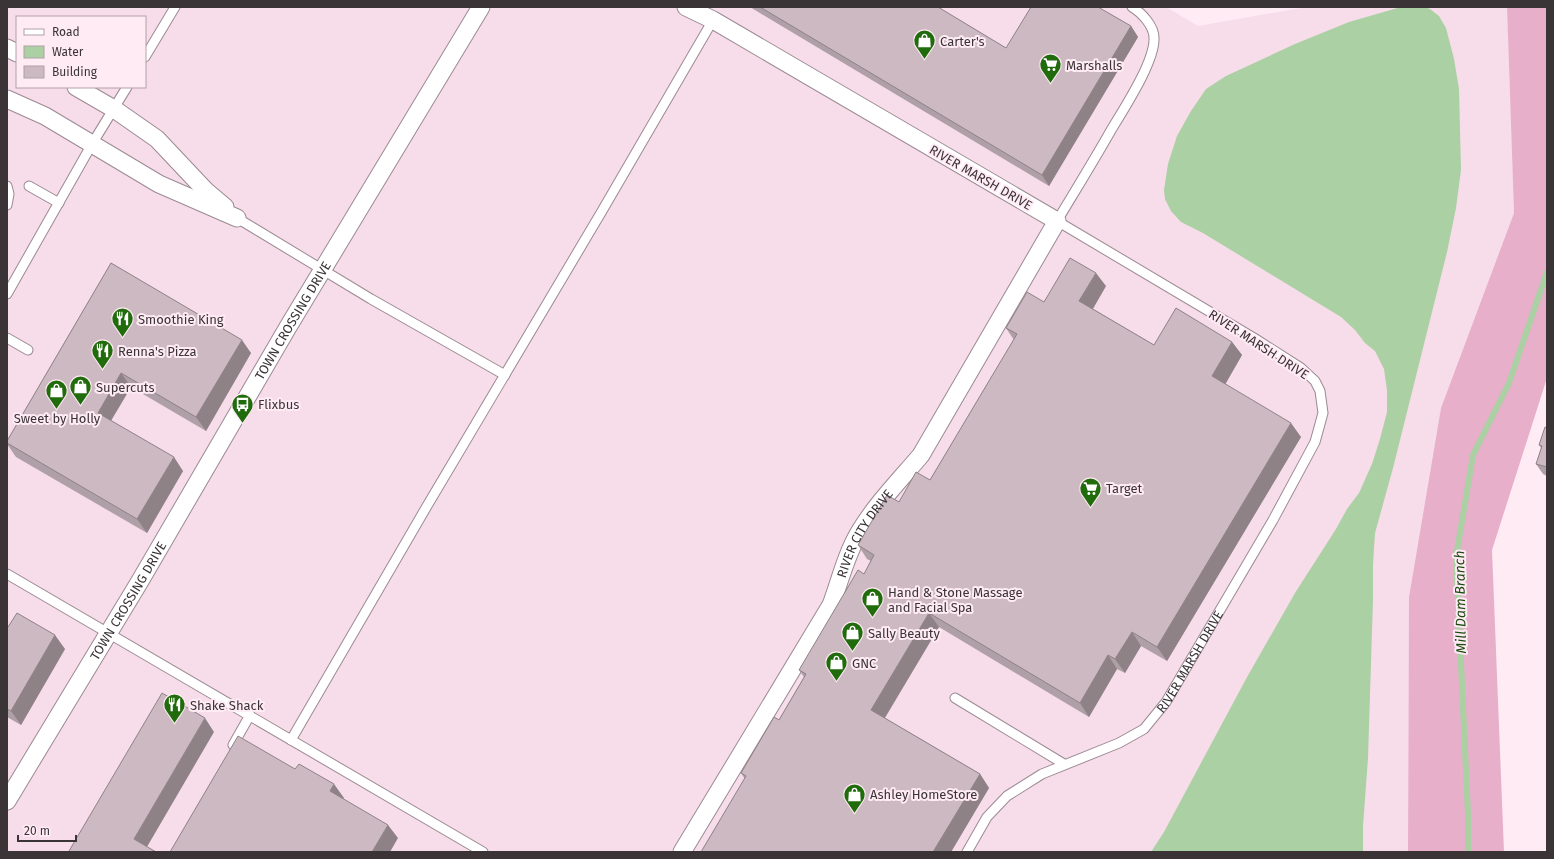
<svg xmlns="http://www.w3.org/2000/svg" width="1554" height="859" viewBox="0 0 1554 859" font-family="'Fira Sans',sans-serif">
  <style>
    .built { fill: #f7dce9; fill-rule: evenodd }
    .forest { fill: #e7afca }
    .water { fill: #aad0a3 }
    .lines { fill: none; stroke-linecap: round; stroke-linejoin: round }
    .stream { stroke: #aad0a3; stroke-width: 6 }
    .service-casing { stroke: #9b8a92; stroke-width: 11 }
    .minor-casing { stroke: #9b8a92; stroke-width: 19 }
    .service { stroke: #fff; stroke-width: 9 }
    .minor { stroke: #fff; stroke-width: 17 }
    .wall { fill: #af9fa6 }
    .shaded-wall { fill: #8f8287 }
    .building { fill: #ccb9c1; stroke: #8f8287 }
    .labels { text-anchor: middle; stroke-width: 4; stroke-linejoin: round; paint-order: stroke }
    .poi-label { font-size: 13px; fill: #3b3437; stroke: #ffebf4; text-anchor: start }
    .street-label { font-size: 13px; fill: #3b3437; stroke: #ffebf4 }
    .water-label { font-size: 14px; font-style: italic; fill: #1a4b0f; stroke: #ffebf4 }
  </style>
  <rect width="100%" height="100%" fill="#ffebf4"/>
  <!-- built -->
  <path class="built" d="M7,7h1159l32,19 109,-19h200l7,206 -73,195 -32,189 -1,255h-1401zM17,17h128v70h-128z"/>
  <!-- forest -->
  <path class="forest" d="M1507,7h40v371l-55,172 12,302h-96l1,-255 32,-189 73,-195z"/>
  <!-- water -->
  <path class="water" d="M1401,7h24l5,2 9,7 7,12 8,31 5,30 2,81 -5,38 -9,44 -54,216 -18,65 -2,31v35l-5,159 -5,68v26h-212l13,-20 82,-153 49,-86 41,-64 11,-20 12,-16 13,-29 8,-25 7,-27v-22l-3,-21 -9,-18 -10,-8 -10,-13 -14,-13 -138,-84 -22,-11 -10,-11 -6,-12 -1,-9 4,-26 9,-28 14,-25 15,-22 20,-13 69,-32 54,-22z"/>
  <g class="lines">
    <!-- stream -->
    <path class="stream" d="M1468,852v-38l-12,-257 17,-102 36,-72 38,-111"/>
    <defs>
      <g id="service">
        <path d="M145,57l30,-50"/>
        <path d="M7,186l2,8 -2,11"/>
        <path d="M29,186l30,17"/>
        <path d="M237,218l134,81 134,76"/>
        <path d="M7,294l85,-150 35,-57"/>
        <path d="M7,338l21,12"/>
        <path d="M7,574l476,278"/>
        <path d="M955,698l109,66"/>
        <path d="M291,740l136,-234 175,-295 111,-191"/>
        <path d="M233,745l17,-30"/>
        <path id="s1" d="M967,852l20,-35 20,-21 35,-22 77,-31 25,-14 22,-27 107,-182 42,-78 8,-29 -3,-22 -5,-10 -14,-13 -47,-30 -197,-117c18,-30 36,-59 53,-89 13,-22 45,-70 44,-94 0,-12 -12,-25 -22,-31"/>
      </g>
      <g id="minor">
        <path d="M7,48l10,5"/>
        <path d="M76,87l38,22 43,30 49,52 19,16"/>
        <path d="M7,99l38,17 114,68 78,34"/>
        <path id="s2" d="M7,801l133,-220 148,-254 193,-320"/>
        <path id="s3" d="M682,852l149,-247c9,-24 15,-51 29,-74 17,-28 40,-51 61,-76l136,-234 -344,-201 -27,-13"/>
      </g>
    </defs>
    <!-- service casing -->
    <use href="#service" class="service-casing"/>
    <!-- minor casing -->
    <use href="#minor" class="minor-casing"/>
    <!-- service -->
    <use href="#service" class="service"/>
    <!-- minor -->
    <use href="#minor" class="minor"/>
  </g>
  <!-- wall -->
  <path class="wall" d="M750,7h188l68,41 125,-22 7,11 -89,149z
    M111,263l140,90 -45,78 -75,-44 -20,34 72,50 -36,62 -131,-76 -9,-13v-3z
    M1106,286l-13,23 61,36 78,-3 10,13 -17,29 76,53 -134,224 -26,-15 -16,27 -8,-4 -28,48 -150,-90 -54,91 95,56 9,14 -38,64h-250l44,-73 -4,-6 38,-53 25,-43 -5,-7 65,-96 7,-13 -4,-2 -9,-14 41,-43 31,-22 84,-140 -8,-12 38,-26z
    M1547,428v48l-4,-2 -7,-10 5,-16 -2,-3z
    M7,627l58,22 -44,76 -14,-8z"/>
  <!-- shaded-wall -->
  <path class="shaded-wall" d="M1131,26l7,11 -89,149 -7,-11z
    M1096,273l10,13 -17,29 -10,-14z
    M242,340l9,13 -45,78 -10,-14z
    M1232,342l10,13 -20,35 -10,-14z
    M121,373l10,14 -24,40 -9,-14z
    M1291,423l10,14 -134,224 -10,-14z
    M174,457l9,14 -36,62 -10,-14z
    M929,613l10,14 -58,97 -10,-14z
    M1132,632l9,14 -16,27 -10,-14z
    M55,635l10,14 -44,76 -10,-14z
    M1108,655l9,14 -28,48 -9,-14z
    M205,718l9,14 -70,120 -10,-13z
    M980,774l9,14 -38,64h-18z
    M334,784l10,14 -4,7 -10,-14z
    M388,825l10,13 -8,14h-18z"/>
  <!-- building -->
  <path class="building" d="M760,7h178l68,41 25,-41h67l33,19 -89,149z
    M1070,258l26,15 -17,28 75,44 22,-37 56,34 -20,34 79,47 -134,224 -25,-15 -17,27 -7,-4 -28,48 -151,-90 -58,97 109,64 -47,78h-232l45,-76 -5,-3 33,-56 5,3 27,-46 -7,-4 59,-100 6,4 10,-19 -16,-10 29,-50 12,7 17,-30 14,8 87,-146 -11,-6 21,-36 17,10z
    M111,263l131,77 -46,77 -75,-44 -23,40 76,44 -37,62 -130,-76v-2z
    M1545,427l2,1v39l-11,-3 6,-18 -3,-1z
    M17,613l38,22 -44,76 -4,-2v-82h1z
    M162,693l43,25 -71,121 22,13h-87v-1z
    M238,736l57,33 4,-5 35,20 -4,7 58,34 -16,27h-202z"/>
  <!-- icons -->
  <defs>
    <symbol id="shop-pin" viewBox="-11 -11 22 30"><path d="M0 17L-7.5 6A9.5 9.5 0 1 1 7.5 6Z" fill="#206b0b" stroke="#ffebf4"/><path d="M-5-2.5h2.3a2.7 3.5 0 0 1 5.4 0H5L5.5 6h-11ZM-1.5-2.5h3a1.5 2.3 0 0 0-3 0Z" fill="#fff"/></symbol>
    <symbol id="supermarket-pin" viewBox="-11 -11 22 30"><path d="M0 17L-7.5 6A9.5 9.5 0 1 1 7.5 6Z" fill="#206b0b" stroke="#ffebf4"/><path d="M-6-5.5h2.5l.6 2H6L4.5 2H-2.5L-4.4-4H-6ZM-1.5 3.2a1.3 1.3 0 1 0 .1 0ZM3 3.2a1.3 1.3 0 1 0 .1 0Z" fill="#fff"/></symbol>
    <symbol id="restaurant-pin" viewBox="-11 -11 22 30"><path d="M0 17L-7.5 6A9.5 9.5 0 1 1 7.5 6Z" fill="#206b0b" stroke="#ffebf4"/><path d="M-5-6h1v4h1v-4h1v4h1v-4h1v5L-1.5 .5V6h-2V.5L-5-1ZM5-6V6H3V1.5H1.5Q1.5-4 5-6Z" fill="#fff"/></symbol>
    <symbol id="bus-pin" viewBox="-11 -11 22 30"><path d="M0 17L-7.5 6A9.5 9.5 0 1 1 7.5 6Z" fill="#206b0b" stroke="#ffebf4"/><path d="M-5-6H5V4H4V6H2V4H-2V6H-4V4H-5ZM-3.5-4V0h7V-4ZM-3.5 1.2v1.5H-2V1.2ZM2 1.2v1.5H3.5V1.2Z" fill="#fff"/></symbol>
  </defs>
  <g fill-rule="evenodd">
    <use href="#shop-pin" x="912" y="28" width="25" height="34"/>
    <use href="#supermarket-pin" x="1038" y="52" width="25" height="34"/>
    <use href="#restaurant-pin" x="110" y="306" width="25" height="34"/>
    <use href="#restaurant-pin" x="90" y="338" width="25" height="34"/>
    <use href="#shop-pin" x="68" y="374" width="25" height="34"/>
    <use href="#shop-pin" x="44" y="378" width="25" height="34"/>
    <use href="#bus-pin" x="230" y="392" width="25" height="34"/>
    <use href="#supermarket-pin" x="1078" y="476" width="25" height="34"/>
    <use href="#shop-pin" x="860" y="586" width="25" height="34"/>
    <use href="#shop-pin" x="840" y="620" width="25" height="34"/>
    <use href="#shop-pin" x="824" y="650" width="25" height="34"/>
    <use href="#restaurant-pin" x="162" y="692" width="25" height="34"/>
    <use href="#shop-pin" x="842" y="782" width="25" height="34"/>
  </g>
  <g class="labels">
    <!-- poi labels -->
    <g class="poi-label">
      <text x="940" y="46">Carter's</text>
      <text x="1066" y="70">Marshalls</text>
      <text x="138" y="324">Smoothie King</text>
      <text x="118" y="356">Renna's Pizza</text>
      <text x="96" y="392">Supercuts</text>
      <text x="258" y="409">Flixbus</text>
      <text x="57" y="423" text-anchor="middle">Sweet by Holly</text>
      <text x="1106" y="493">Target</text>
      <text x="888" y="597">Hand &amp; Stone Massage<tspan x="888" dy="15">and Facial Spa</tspan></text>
      <text x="868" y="638">Sally Beauty</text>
      <text x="852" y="668">GNC</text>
      <text x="190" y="710">Shake Shack</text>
      <text x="870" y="799">Ashley HomeStore</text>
    </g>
    <!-- street labels -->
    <g class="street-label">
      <text transform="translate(981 177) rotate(30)" y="5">RIVER MARSH DRIVE</text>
      <text dy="5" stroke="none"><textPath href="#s2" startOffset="559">TOWN CROSSING DRIVE</textPath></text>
      <text transform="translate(1259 344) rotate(33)" y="5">RIVER MARSH DRIVE</text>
      <text dy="5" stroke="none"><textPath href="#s3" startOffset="368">RIVER CITY DRIVE</textPath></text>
      <text dy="5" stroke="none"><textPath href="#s2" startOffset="234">TOWN CROSSING DRIVE</textPath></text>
      <text dy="5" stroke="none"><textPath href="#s1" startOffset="304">RIVER MARSH DRIVE</textPath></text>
    </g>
    <!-- water labels -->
    <g class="water-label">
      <text transform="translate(1460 602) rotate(-91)" y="5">Mill Dam Branch</text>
    </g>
  </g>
  <!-- border -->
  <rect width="1554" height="859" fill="none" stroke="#3b3437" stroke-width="16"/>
  <!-- legend -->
  <rect x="16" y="16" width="130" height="72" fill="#ffebf4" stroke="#b1a2a8"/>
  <rect x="24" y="29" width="20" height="6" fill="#ffffff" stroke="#b1a2a8"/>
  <text x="52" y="36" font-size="12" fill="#3b3437">Road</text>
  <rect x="24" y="46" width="20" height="12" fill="#aad0a3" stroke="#b1a2a8"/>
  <text x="52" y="56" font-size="12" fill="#3b3437">Water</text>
  <rect x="24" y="66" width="20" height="12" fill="#ccb9c1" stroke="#b1a2a8"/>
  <text x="52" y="76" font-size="12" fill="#3b3437">Building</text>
  <!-- scale -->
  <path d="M18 835v6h58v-6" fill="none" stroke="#3b3437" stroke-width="2"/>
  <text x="24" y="835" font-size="12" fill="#3b3437" stroke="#ffebf4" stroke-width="3" paint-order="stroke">20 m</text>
</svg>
